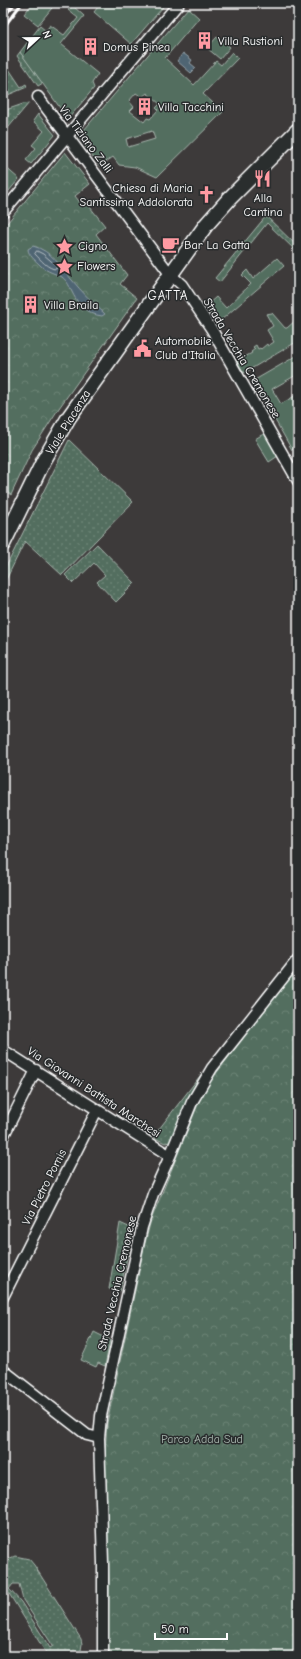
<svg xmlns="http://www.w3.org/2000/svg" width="301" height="1659" viewBox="0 0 301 1659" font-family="'Comic Neue',sans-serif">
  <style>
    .grass { fill: url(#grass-dots); stroke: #a8b6ae; fill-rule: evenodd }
    .park { fill: url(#park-crowns); stroke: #a8b6ae }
    .garden { fill: #526e5e; stroke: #a8b6ae; fill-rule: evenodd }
    .water { fill: #4f6573; stroke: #95a3ab }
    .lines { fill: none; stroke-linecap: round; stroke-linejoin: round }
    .shore { stroke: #b9c1c7; stroke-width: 1 }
    .street-casing { stroke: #fff; stroke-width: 13 }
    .secondary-casing { stroke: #fff; stroke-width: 17 }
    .street { stroke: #2a2d2e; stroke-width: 10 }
    .secondary { stroke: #2a2d2e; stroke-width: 14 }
    .rail { stroke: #fff; stroke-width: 3 }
    .labels { text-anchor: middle; stroke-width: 3; stroke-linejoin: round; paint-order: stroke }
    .poi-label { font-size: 12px; fill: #fff; stroke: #2a2d2e; text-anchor: start }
    .street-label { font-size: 12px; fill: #fff; stroke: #2a2d2e }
    .park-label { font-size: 12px; fill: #a8b6ae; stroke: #2a2d2e }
    .neighbourhood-label { font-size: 13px; letter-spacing: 1px; fill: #fff; stroke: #2a2d2e }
  </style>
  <defs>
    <pattern id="grass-dots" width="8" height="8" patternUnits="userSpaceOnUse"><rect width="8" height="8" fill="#526e5e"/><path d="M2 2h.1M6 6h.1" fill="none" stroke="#6c8476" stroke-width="1.8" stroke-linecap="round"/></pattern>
    <pattern id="park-crowns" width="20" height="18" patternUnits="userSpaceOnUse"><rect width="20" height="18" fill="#526e5e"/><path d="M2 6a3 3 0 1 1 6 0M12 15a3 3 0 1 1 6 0" fill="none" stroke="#6c8476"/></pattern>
  </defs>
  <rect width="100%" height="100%" fill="#3d3a3a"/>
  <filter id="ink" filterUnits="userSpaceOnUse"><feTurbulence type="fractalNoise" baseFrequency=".025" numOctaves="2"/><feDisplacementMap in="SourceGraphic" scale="8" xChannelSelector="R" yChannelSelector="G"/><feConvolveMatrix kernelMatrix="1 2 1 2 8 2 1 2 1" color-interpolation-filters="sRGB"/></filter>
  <g filter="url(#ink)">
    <!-- grass -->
    <path class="grass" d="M20,52l23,31 -5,3 -21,-30z
      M3,60l18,27 5,-3 1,3 -24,10z
      M29,103l-26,31v-23l20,-7z
      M266,216l32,31v6l-31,-30 -47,59 -5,-4z
      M69,440l64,62 -71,73 -37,-34 -22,45v-13z
      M97,544l38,39 -19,19 -19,-20 8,-7 -11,-12 -21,20 -8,-8z
      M203,1072l-14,24 -19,46 -5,1 -10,-5 4,-9z
      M120,1223l13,6 -13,62 -11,-2z
      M15,1556l14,3 5,6 47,74 1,5 -2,12h-32l-45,-72v-19l5,-6zM13,1584h6l4,16 30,46 -3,2 -29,-46 -12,-13z"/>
    <!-- park -->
    <path class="park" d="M65,152l25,32 -15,12 7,9 4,-3 19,24 -9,8 31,41 -7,9 17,14 -78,110 -27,42 -21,45 -8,-6v-261z
      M298,965v691h-190l1,-75 -4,-128 2,-30 38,-180 6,-23 50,-123 11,-18z"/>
    <!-- garden -->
    <path class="garden" d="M33,3h23l-18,22 -14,-11z
      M101,3h57l5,4 -32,37 -37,-32z
      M73,6l11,10 -23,28 37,30 -6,9 2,5 -26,31 -48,-67 20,-26 6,5 4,-6 14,10 14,-17 -10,-8z
      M188,8l11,10 -34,40 29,27 22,-24 5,4 11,-13 6,6 -35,36 20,18 -66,65 -22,-10 -16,-2 -6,-8 -13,9 -22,-29zM147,93l13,11 -4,4 2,2 -8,9 -3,-1 -3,4 -14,-11 4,-4 -5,-6 7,-8 6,4zM152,131l3,8 -27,8 -2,-8z
      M217,37l13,10 -10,12 -13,-11z
      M38,114l17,21 -24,29 -5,-4 10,-12 -4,-3 12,-14 -11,-10z
      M3,165l16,14 -16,19z
      M277,258l7,8 -64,55 -6,-1 -7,-13v-2l9,-8 10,11 25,-24 -9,-9 5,-5 6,9z
      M272,313l13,15h2l9,-8 -1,-2 2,-2 1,25 -54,32 -7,-12 15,-8 -1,-1 4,-3 -2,-2 3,-2 2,4 2,-1 1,1 6,-5 1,2 6,-4 -7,-12 6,-4 -7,-12z
      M298,355v19l-26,15 9,15 17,-10v52l-6,4 -39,-69z
      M265,433l13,23 -9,6 -14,-23z
      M94,1332l16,8 -5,26 -7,-3 -2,4 -15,-7z"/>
    <!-- water -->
    <path class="water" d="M183,53l9,7 -2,3 6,5 -5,5 -14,-12z
      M33,246c19,5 27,20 39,34 10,12 21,23 33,34l-3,2c-16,-2 -24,-11 -31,-26 -2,-5 -4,-9 -9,-13 -7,-4 -15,-5 -21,-11 -5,-5 -13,-11 -13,-17z"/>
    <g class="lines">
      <!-- shore -->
      <path class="shore" d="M37,251l6,3 14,12 -1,3c-8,0 -15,-9 -21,-15z"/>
      <defs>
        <path id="street" d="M38,97l132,177 12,11 30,45 86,151
          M3,212l176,-209
          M3,1050l167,106
          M3,1137l33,-67
          M3,1297l94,-187
          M3,1370l84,65 12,3
          M103,1656v-93l-4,-125 2,-22 41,-189 11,-33 17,-38 22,-54 20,-34 86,-109"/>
        <path id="secondary" d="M3,544l41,-84 25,-43 137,-192 24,-27 68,-68"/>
      </defs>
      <!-- street casing -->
      <use href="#street" class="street-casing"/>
      <!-- secondary casing -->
      <use href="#secondary" class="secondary-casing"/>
      <!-- street -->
      <use href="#street" class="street"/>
      <!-- secondary -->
      <use href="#secondary" class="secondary"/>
      <!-- rail -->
      <path class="rail" d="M3,18l12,-15
        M3,28l19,-25"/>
    </g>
  </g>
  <!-- icons -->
  <defs>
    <symbol id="building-bare" viewBox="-9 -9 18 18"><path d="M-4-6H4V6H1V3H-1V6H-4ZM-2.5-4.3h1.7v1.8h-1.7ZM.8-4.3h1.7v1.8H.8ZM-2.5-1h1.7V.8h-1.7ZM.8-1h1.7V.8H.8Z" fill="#ff9aa2" stroke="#2a2d2e" stroke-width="2.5" paint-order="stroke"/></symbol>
    <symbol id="restaurant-bare" viewBox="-9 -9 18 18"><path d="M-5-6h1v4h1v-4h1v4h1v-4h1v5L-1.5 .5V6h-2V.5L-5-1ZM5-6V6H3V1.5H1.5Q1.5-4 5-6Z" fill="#ff9aa2" stroke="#2a2d2e" stroke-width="2.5" paint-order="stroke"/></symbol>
    <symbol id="church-bare" viewBox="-9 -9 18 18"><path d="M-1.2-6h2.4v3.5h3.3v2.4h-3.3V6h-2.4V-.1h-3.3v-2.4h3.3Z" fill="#ff9aa2" stroke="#2a2d2e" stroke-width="2.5" paint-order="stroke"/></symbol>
    <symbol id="cafe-bare" viewBox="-9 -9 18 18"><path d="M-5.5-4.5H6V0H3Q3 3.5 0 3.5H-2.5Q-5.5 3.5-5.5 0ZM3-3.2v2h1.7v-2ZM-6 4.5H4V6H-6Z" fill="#ff9aa2" stroke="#2a2d2e" stroke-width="2.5" paint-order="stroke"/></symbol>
    <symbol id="sight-bare" viewBox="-9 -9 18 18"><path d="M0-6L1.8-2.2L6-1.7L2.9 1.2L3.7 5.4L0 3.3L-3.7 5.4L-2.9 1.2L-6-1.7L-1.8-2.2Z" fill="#ff9aa2" stroke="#2a2d2e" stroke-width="2.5" paint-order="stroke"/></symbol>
    <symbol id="civic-bare" viewBox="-9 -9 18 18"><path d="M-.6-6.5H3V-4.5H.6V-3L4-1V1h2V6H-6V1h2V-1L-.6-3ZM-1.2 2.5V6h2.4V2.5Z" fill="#ff9aa2" stroke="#2a2d2e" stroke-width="2.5" paint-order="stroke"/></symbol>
  </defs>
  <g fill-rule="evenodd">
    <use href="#building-bare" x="192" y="28" width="25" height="25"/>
    <use href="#building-bare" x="78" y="34" width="25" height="25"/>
    <use href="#building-bare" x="132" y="94" width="25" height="25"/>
    <use href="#restaurant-bare" x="250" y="166" width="25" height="25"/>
    <use href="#church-bare" x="194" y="182" width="25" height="25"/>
    <use href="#cafe-bare" x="158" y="232" width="25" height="25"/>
    <use href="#sight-bare" x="52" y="234" width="25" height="25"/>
    <use href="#sight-bare" x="52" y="254" width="25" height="25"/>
    <use href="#building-bare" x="18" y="292" width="25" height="25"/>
    <use href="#civic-bare" x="130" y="336" width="25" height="25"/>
  </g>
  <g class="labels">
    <!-- poi labels -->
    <g class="poi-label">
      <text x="218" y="45">Villa Rustioni</text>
      <text x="103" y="51">Domus Pinea</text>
      <text x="158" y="111">Villa Tacchini</text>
      <text x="193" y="192" text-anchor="end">Chiesa di Maria<tspan x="193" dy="14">Santissima Addolorata</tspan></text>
      <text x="263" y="202" text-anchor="middle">Alla<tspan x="263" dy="14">Cantina</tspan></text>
      <text x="184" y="249">Bar La Gatta</text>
      <text x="78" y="250">Cigno</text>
      <text x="77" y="270">Flowers</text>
      <text x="44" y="309">Villa Braila</text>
      <text x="155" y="345">Automobile<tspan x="155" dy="14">Club d'Italia</tspan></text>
    </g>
    <!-- street labels -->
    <g class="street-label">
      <text transform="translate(86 139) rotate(53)" y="4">Via Tiziano Zalli</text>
      <text transform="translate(242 358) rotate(59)" y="4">Strada Vecchia Cremonese</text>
      <text transform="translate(68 422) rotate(-58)" y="4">Viale Piacenza</text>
      <text transform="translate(94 1092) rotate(33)" y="4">Via Giovanni Battista Marchesi</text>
      <text transform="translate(44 1187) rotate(-63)" y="4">Via Pietro Pomis</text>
      <text transform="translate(117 1283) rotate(-77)" y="4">Strada Vecchia Cremonese</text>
    </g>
    <!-- park labels -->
    <g class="park-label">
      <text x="202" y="1443">Parco Adda Sud</text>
    </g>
    <!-- neighbourhood labels -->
    <g class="neighbourhood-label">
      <text x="168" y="300">GATTA</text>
    </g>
  </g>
  <!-- margin -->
  <rect width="301" height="1659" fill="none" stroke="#2a2d2e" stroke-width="16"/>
  <rect x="8" y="8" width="285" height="1643" fill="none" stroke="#fff" stroke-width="1.5" filter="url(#ink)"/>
  <!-- north arrow -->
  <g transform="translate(38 38) rotate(68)" stroke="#2a2d2e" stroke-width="3" paint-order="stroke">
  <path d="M0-3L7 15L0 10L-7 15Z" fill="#ffffff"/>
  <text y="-6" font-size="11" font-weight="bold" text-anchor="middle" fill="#ffffff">N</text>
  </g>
  <!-- scale -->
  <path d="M155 1633v6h72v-6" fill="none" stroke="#ffffff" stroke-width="2"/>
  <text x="161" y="1633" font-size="12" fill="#ffffff" stroke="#2a2d2e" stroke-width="3" paint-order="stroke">50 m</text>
</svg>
